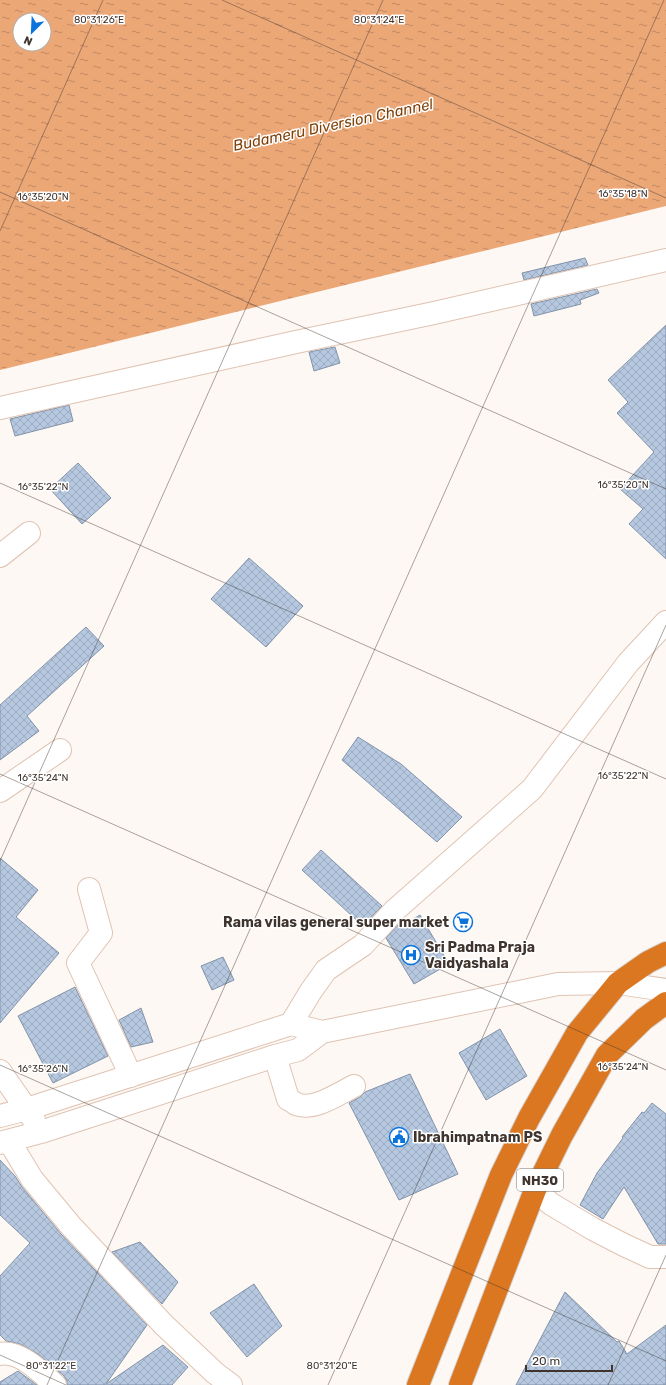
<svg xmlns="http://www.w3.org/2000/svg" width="666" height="1385" viewBox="0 0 666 1385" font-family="Rubik,sans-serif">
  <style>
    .water { fill: url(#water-ripples); fill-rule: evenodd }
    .building { fill: url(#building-cross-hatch); stroke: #8193aa }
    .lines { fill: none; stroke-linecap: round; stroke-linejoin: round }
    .minor-casing { stroke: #dfc3b2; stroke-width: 24 }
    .highway-casing { stroke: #d5d3d1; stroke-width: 24 }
    .minor { stroke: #fff; stroke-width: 22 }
    .highway { stroke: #db7720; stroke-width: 22 }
    .ticks { fill: none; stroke: #40352e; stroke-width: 1; stroke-opacity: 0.45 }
    .labels { text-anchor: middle; stroke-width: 3; stroke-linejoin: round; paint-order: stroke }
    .shield { fill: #fff; stroke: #79726d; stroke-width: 1 }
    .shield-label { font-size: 13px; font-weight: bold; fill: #40352e }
    .poi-label { font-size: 14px; font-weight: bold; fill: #40352e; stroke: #fff; text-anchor: start }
    .water-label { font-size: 15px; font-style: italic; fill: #814209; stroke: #fff }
    .ticks-label { font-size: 10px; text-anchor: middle; fill: #40352e; stroke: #fff; stroke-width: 3; stroke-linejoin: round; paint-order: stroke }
  </style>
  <defs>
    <pattern id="water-ripples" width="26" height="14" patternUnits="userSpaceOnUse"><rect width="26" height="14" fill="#eca777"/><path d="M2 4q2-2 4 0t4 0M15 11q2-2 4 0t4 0" fill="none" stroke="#c18962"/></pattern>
    <pattern id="building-cross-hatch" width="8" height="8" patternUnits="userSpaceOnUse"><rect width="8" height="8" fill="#b5c8e0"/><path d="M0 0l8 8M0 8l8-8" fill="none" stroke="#9dacc0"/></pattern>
  </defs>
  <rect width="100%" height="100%" fill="#fef8f4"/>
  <!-- water -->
  <path class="water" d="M0,0h666v206l-666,164zM20,20h24v24h-24z"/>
  <!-- building -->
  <path class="building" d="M585,258l3,7 -64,15 -2,-7z
    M597,289l2,4 -19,7 1,4 -47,12 -3,-12z
    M666,325v234l-37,-35 14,-15 -23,-20 34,-37 -37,-39 11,-11 -20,-22z
    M335,347l5,16 -26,8 -5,-19z
    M69,405l4,16 -58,15 -5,-17z
    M78,463l33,35 -29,26 -32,-35z
    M249,558l54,48 -37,41 -55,-48z
    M86,627l18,19 -77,70 12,15 -39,29v-55z
    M358,737l43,27 61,53 -25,25 -95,-82z
    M321,850l61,56 -19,20 -61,-56z
    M0,858l38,32 -22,27 43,36 -59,70z
    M420,915l29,49 -35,20 -28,-46 14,-15 3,2z
    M223,957l11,23 -22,10 -11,-24z
    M75,987l33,69 -55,27 -35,-67z
    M141,1008l12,34 -22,5 -12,-27z
    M500,1029l27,47 -41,24 -27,-47z
    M410,1074l48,100 -59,26 -50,-97 11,-6 5,-5z
    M652,1103l14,11v130h-8l-34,-57 -21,32 -23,-14 17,-32 26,-35 -1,-1 20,-25 2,1z
    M0,1160l15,16 7,11 39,47 86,91 -41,59 57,-39 25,22 -16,18h-105v-4l-3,-5 -26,-22 -18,-10 -14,-3 -6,-6v-59l30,-33 -30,-28z
    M140,1242l38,40 -16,22 -50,-52z
    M254,1284l28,42 -35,31 -37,-44z
    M565,1292l52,50 2,-1 8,13 39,-29v60h-150z
    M18,1371l19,14h-37v-3z"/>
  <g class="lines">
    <defs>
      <path id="minor" d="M0,408l296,-66 138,-29 232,-53
        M0,556l29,-23
        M0,791l60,-41
        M89,889l12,44 -23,30 53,113
        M291,1024l20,-33 15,-21 37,-25 31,-34 138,-122 96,-126 38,-41
        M275,1056l13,43c3,1 6,4 8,5 18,7 42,-10 58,-18
        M0,1071l34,49
        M0,1116l27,-7 264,-85 31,8 236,-48 60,-1 48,7
        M9,1141l23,38 39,47 93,99 51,48 16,12
        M0,1143l41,-11 234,-76 23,-6 24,-18
        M535,1190l16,14 42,25 31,16 26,12h16
        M0,1354c20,-4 42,19 55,31"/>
      <path id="highway" d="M418,1385l83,-210 28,-57 48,-85 41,-50 30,-21 18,-9
        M460,1385l75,-195 27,-55 45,-80 37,-36 22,-16"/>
    </defs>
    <!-- minor casing -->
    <use href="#minor" class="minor-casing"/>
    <!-- highway casing -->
    <use href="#highway" class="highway-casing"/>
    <!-- minor -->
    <use href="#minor" class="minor"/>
    <!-- highway -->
    <use href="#highway" class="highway"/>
  </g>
  <!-- ticks -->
  <path class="ticks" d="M222,0l444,198M0,192l666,297M0,231l103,-231M0,483l666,296M0,774l666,296M0,861l383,-861M0,1065l666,296M0,1355l66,30M47,1385l617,-1385M328,1385l338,-760M608,1385l58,-130"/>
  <!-- icons -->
  <defs>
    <symbol id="supermarket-ring" viewBox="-11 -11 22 22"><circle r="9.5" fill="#fff" stroke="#0b74dc" stroke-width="1.5"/><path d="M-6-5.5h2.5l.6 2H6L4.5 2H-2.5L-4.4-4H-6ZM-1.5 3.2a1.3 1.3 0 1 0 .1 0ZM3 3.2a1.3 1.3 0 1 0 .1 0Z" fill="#0b74dc"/></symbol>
    <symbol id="hospital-ring" viewBox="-11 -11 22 22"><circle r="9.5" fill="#fff" stroke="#0b74dc" stroke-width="1.5"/><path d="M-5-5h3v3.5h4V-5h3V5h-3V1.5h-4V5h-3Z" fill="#0b74dc"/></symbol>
    <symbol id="civic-ring" viewBox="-11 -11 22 22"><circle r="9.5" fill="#fff" stroke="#0b74dc" stroke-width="1.5"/><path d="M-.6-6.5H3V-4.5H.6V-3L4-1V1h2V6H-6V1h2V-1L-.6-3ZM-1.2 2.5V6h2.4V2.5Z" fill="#0b74dc"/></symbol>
  </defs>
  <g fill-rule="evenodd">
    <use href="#supermarket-ring" x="452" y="911" width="22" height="22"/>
    <use href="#hospital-ring" x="400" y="944" width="22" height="22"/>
    <use href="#civic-ring" x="388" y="1126" width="22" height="22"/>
  </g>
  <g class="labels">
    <!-- shield labels -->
    <rect class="shield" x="517" y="1169" width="46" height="22" rx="3"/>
    <g class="shield-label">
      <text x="540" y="1185">NH30</text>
    </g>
    <!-- poi labels -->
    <g class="poi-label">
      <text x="449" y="927" text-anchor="end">Rama vilas general super market</text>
      <text x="425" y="952">Sri Padma Praja<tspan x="425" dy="16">Vaidyashala</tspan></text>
      <text x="413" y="1142">Ibrahimpatnam PS</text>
    </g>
    <!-- water labels -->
    <g class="water-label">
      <text transform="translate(333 125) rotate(-12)" y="5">Budameru Diversion Channel</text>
    </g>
  </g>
  <g class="ticks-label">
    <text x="99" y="23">80°31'26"E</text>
    <text x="379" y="23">80°31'24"E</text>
    <text x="623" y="197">16°35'18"N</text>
    <text x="43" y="200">16°35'20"N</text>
    <text x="623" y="488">16°35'20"N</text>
    <text x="43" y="490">16°35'22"N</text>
    <text x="623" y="779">16°35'22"N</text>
    <text x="43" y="781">16°35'24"N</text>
    <text x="623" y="1070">16°35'24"N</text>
    <text x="43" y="1072">16°35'26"N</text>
    <text x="51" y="1369">80°31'22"E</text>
    <text x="332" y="1369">80°31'20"E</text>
  </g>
  <!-- north arrow -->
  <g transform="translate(32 32) rotate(204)"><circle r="19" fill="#ffffff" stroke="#b3aeab"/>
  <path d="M0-3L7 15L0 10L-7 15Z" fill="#0b74dc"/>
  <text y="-6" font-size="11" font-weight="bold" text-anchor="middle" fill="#40352e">N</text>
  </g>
  <!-- scale -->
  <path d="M526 1365v6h86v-6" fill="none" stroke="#40352e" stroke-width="2"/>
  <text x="532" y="1365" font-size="12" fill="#40352e" stroke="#ffffff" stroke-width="3" paint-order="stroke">20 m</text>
</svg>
